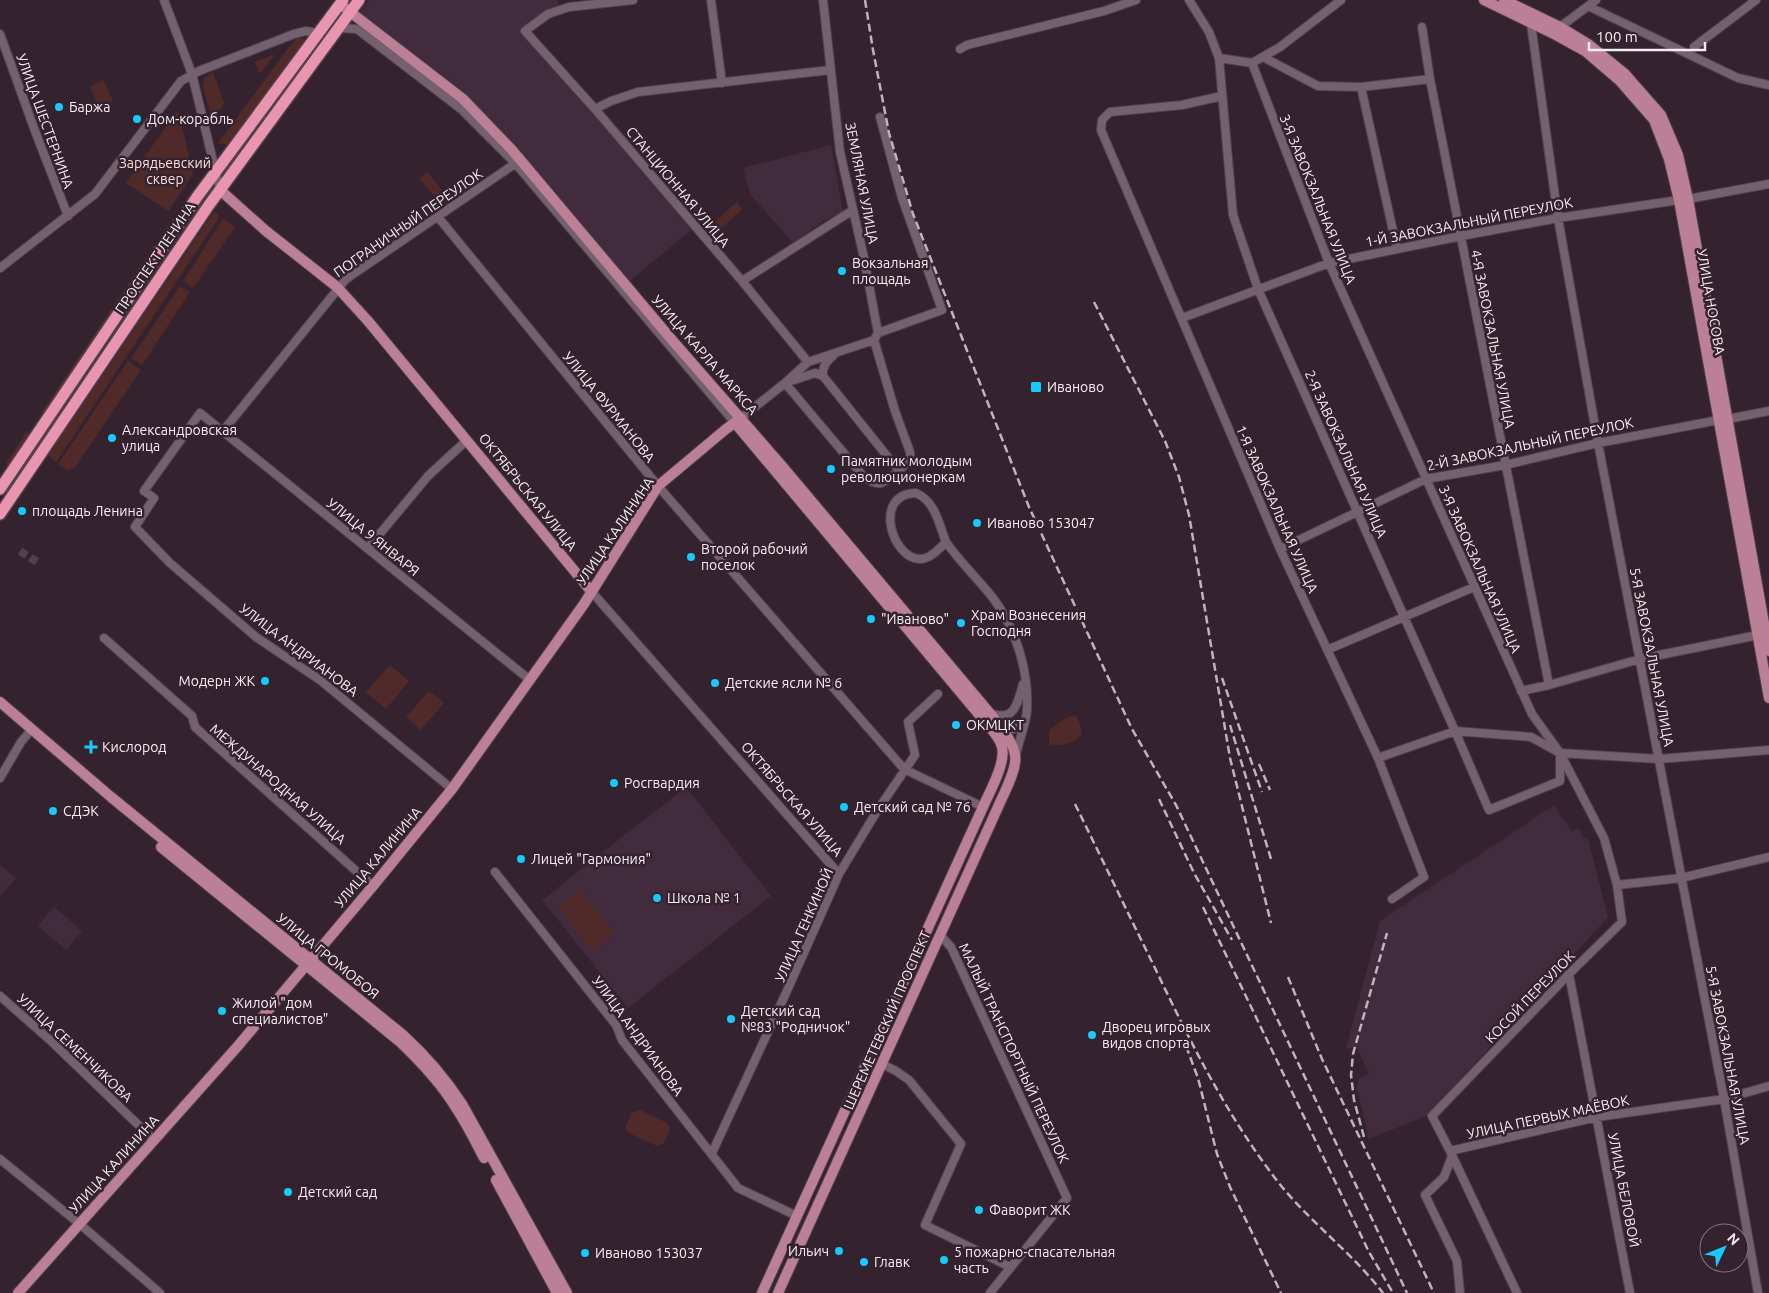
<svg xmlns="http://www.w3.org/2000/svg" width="1769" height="1293" viewBox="0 0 1769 1293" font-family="Ubuntu,sans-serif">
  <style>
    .built { fill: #422b3c }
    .green { fill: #502a29 }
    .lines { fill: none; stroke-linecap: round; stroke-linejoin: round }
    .minor-tunnel { stroke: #51414d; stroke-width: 8; stroke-dasharray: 8 4; stroke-linecap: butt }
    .minor-casing { stroke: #50424c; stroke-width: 10 }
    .major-casing { stroke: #50424c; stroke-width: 12 }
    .highway-casing { stroke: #50424c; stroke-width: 14 }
    .minor { stroke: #74606e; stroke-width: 8 }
    .major { stroke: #bb8095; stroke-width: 10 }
    .highway { stroke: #ea95af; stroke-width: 11 }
    .rail { stroke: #c1b3bd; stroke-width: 2.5; stroke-dasharray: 8 4; stroke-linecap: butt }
    .poi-dot { fill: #17cafb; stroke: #34232f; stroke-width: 2 }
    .labels { text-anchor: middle; stroke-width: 5; stroke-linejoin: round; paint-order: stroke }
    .poi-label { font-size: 14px; fill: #f8ecf4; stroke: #34232f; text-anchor: start }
    .street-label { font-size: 14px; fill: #f8ecf4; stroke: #34232f }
    .park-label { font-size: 14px; fill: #fedad8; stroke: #34232f }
  </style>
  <rect width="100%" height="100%" fill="#34232f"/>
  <!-- built -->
  <path class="built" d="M369,0h189l1,12 -20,7 -14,14 167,196 -62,52 -106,-125 -47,-49 -117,-94z
    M831,145l12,67 -20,9 -30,22 -43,-49 -7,-26z
    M686,787l85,109 -143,112 -86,-108z
    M1554,805l18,27 6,-4 6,10 4,1 20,78 -180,198 -59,24 -12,-52 2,-8 10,-5 -12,-26h-11l34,-127z
    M0,865l16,13 -16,19z
    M54,907l28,24 -16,19 -28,-24z"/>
  <!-- green -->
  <path class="green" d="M298,35l6,4v2l-73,102 -5,2 -8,-2z
    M275,54l-14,19 -3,-1 -3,-10z
    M213,72l11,30 -2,6 -10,4 -2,-1 -7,-23 1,-10z
    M103,80l10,21 -14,6 -9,-20z
    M178,110l15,64 -25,37 -42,-28z
    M427,172l19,23 -7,7 -20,-24z
    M737,202l5,7 -20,19 -9,1 -3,-3z
    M214,212l4,3v4l-162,243 -8,-7z
    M173,218l3,2 -130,197 -5,-4z
    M223,219l12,8 -42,61 -10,-7z
    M180,286l10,6 -48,73 -11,-7z
    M128,361l13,9 -65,96 -3,3 -6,1 -9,-6z
    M27,431l4,5 -19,27 -3,2 -3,-2z
    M390,665l19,16 -23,28 -20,-17z
    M429,691l15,12 -23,27 -15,-13z
    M1076,716l4,8 2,10c-9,10 -21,13 -33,10v-14l18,-13z
    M580,889l34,45 -22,16 -34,-44z
    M640,1110l27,13 3,6 -6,14 -7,3 -28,-13 -4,-5 7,-16z"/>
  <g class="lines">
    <!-- minor-tunnel -->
    <path class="minor-tunnel" d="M20,551l17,11"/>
    <defs>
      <path id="minor" d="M164,0l28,74 28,116
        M633,0l-64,7 -21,7 -23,17 70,78 147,172 66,81
        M711,0l11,83
        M823,0l17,152 24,106 14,75 -4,7
        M1189,0l20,32 10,26 14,157 25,74 197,442 34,79 71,-29v-26
        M1588,6l150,72 31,7
        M1531,24l27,194 40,225 126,656 34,194
        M1422,27l8,52 119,606
        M1560,27l36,-27
        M339,28l18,1 104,80 54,54 220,260
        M0,34l35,97 33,85
        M1694,47l62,-47
        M960,49l7,-4 137,-34 32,-11
        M1263,57l55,29 43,1 69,-8
        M1219,58l33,5 28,-16 61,-47
        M1252,63l77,200 203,451 28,39 44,85 13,47 5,37 -53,52 -137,142 18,35 67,142
        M1361,87l36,162
        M1222,96l-40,9 -72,7 -8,8 -1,10 179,419 98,209 46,119 -32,22
        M595,109l16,-8 27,-9 192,-22
        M1688,199l81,-15
        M438,217l220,269 246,283 79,38
        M0,268l95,-74 86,-113 18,-10 95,-37 12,-3 11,2
        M742,281l111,-71
        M1182,318l147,-55 132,-27 97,-18 121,-18
        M878,333l64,-23 -40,-112 -22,-81
        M823,376c-1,-9 3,-15 10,-20
        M785,383l78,93c5,4 11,8 18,7 7,-2 26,-18 28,-24 2,-3 1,-4 1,-7l-15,-41 -21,-71
        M785,383l30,-10 8,3 76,95
        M741,418l44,-35 23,-21 66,-22
        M1728,419l41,-8
        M223,431l123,-152 173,-118
        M916,493c19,8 23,31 30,49 -7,7 -16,17 -26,17 -28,0 -48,-65 -4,-66z
        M946,542c14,20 32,37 47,56 23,31 36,73 34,112 -1,14 -8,30 -11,45
        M368,548l60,-72 39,-36
        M1280,549l146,-70 79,-14 93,-22 121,-23
        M591,591l248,283
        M104,638l88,78 3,11 178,159
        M1327,650l147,-63
        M1521,691l28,-6 91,-26 118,-24
        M990,713c25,10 28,-11 33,-29
        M996,718l27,8
        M1000,729h17l6,-3
        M1378,758l77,-27 76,6 29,16 99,6 110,-9
        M0,778l21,-36 11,-13
        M452,789l-132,-109 -64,-43 -86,-74 -35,-36 19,-29 -10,-7 56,-78 330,267
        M495,872l121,153 6,15 116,148 59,28
        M1617,885l64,-7 88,-21
        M940,935l11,12 116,251 -77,95
        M1569,974l61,319
        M0,996l51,45 103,99
        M882,1064l14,7 13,9 52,64 -36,81 85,42
        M1450,1151l147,-34 127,-18 45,-13
        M712,1153l74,-160 53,-119 38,-63 38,-56 -7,-33 30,-28
        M1452,1156l-8,21 -19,18 32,66 3,32
        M0,1159l82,67 78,67"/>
      <path id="major" d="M1484,0l72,35 29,16 35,30 34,39 15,39 10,41 90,498
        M1504,0l56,27 28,17 37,30 36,41 17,40 10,44 81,452
        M345,8l118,91 49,51 160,190 110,126 211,251c8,11 20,24 22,38 3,13 -12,40 -17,52l-220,486
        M220,190l46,41 71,56 31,34 223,270
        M735,423l252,301c6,7 13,14 15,23 4,16 -12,44 -19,60l-221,486
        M0,702l111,95 292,238c23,21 42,43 59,69l105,189
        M161,847l238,194c21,20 42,42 57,67 11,16 19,33 28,50
        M496,1180l61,113
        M18,1293l219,-246 136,-161 79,-97 132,-185 74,-118 68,-57 15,-11"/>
      <path id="highway" d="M0,489l197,-292 146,-197
        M0,514l209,-309 150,-205"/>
    </defs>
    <!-- minor casing -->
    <use href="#minor" class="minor-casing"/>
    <!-- major casing -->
    <use href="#major" class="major-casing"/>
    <!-- highway casing -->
    <use href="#highway" class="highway-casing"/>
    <!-- minor -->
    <use href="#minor" class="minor"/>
    <!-- major -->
    <use href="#major" class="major"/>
    <!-- highway -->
    <use href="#highway" class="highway"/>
    <!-- rail -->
    <path class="rail" d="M865,0l8,50 16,83 24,81 116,293 103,222 44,76 231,488
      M1094,302l71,139 14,36 10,38 41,243 41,165
      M1222,678l40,114
      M1230,725l41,134
      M1259,764l11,26
      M1159,799l35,74 38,67
      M1075,804c26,53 52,107 78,160 35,73 70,145 119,210 32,44 78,76 111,119
      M1203,907l166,345 24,41
      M1288,977l34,82 112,234
      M1186,1046l12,32 19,76 13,33 51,106
      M1364,1137l-10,-37 -3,-25 2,-21 34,-121"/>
  </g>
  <!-- markers -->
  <g class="poi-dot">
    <circle cx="59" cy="107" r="5"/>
    <circle cx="137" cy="119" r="5"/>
    <circle cx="842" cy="271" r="5"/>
    <rect x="1030" y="381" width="12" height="12" rx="2.5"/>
    <circle cx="112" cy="438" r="5"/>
    <circle cx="831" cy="469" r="5"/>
    <circle cx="22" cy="511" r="5"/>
    <circle cx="977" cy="523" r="5"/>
    <circle cx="691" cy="557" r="5"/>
    <circle cx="871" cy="619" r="5"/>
    <circle cx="961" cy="623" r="5"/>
    <circle cx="265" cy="681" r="5"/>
    <circle cx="715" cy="683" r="5"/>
    <circle cx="956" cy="725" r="5"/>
    <path d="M88.5 739.5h5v5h5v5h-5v5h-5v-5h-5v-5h5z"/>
    <circle cx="614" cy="783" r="5"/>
    <circle cx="844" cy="807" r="5"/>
    <circle cx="53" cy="811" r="5"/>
    <circle cx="521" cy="859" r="5"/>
    <circle cx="657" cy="898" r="5"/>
    <circle cx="222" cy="1011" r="5"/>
    <circle cx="731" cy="1019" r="5"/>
    <circle cx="1092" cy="1035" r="5"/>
    <circle cx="288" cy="1192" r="5"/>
    <circle cx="979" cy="1210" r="5"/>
    <circle cx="839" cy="1251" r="5"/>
    <circle cx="585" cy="1253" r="5"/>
    <circle cx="944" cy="1260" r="5"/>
    <circle cx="864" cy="1262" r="5"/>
  </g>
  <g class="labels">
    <!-- poi labels -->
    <g class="poi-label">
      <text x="69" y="112">Баржа</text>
      <text x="147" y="124">Дом-корабль</text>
      <text x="852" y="268">Вокзальная<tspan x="852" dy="16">площадь</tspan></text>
      <text x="1047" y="392">Иваново</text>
      <text x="122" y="435">Александровская<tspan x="122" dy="16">улица</tspan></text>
      <text x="841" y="466">Памятник молодым<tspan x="841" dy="16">революционеркам</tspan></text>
      <text x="32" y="516">площадь Ленина</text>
      <text x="987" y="528">Иваново 153047</text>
      <text x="701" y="554">Второй рабочий<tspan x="701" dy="16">поселок</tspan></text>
      <text x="971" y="620">Храм Вознесения<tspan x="971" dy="16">Господня</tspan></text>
      <text x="881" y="624">"Иваново"</text>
      <text x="255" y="686" text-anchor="end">Модерн ЖК</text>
      <text x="725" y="688">Детские ясли № 6</text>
      <text x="966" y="730">ОКМЦКТ</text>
      <text x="102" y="752">Кислород</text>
      <text x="624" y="788">Росгвардия</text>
      <text x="854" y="812">Детский сад № 76</text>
      <text x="63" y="816">СДЭК</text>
      <text x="531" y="864">Лицей "Гармония"</text>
      <text x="667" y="903">Школа № 1</text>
      <text x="232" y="1008">Жилой "дом<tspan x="232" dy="16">специалистов"</tspan></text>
      <text x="741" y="1016">Детский сад<tspan x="741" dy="16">№83 "Родничок"</tspan></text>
      <text x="1102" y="1032">Дворец игровых<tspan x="1102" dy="16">видов спорта</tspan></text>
      <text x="298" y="1197">Детский сад</text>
      <text x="989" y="1215">Фаворит ЖК</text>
      <text x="829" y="1256" text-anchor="end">Ильич</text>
      <text x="954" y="1257">5 пожарно-спасательная<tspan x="954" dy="16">часть</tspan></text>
      <text x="595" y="1258">Иваново 153037</text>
      <text x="874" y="1267">Главк</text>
    </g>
    <!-- street labels -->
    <g class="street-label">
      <text transform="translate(45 121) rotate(70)" y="5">УЛИЦА ШЕСТЕРНИНА</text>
      <text transform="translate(862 183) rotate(79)" y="5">ЗЕМЛЯНАЯ УЛИЦА</text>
      <text transform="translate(678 187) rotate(50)" y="5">СТАНЦИОННАЯ УЛИЦА</text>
      <text transform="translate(1318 199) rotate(68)" y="5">3-Я ЗАВОКЗАЛЬНАЯ УЛИЦА</text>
      <text transform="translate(1469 222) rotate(-11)" y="5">1-Й ЗАВОКЗАЛЬНЫЙ ПЕРЕУЛОК</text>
      <text transform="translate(408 223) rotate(-35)" y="5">ПОГРАНИЧНЫЙ ПЕРЕУЛОК</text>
      <text transform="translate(155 258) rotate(-56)" y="5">ПРОСПЕКТ ЛЕНИНА</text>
      <text transform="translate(1711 302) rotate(80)" y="5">УЛИЦА НОСОВА</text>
      <text transform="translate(1493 339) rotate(79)" y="5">4-Я ЗАВОКЗАЛЬНАЯ УЛИЦА</text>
      <text transform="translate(705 355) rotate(49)" y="5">УЛИЦА КАРЛА МАРКСА</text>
      <text transform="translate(609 407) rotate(51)" y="5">УЛИЦА ФУРМАНОВА</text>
      <text transform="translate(1530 444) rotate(-12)" y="5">2-Й ЗАВОКЗАЛЬНЫЙ ПЕРЕУЛОК</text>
      <text transform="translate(1346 454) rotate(66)" y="5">2-Я ЗАВОКЗАЛЬНАЯ УЛИЦА</text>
      <text transform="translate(528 492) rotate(51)" y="5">ОКТЯБРЬСКАЯ УЛИЦА</text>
      <text transform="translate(1277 509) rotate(66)" y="5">1-Я ЗАВОКЗАЛЬНАЯ УЛИЦА</text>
      <text transform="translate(615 531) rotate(-56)" y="5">УЛИЦА КАЛИНИНА</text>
      <text transform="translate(373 537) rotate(39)" y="5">УЛИЦА 9 ЯНВАРЯ</text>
      <text transform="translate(1480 569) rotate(66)" y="5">3-Я ЗАВОКЗАЛЬНАЯ УЛИЦА</text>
      <text transform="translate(299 650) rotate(37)" y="5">УЛИЦА АНДРИАНОВА</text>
      <text transform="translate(1652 657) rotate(79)" y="5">5-Я ЗАВОКЗАЛЬНАЯ УЛИЦА</text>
      <text transform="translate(278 784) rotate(41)" y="5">МЕЖДУНАРОДНАЯ УЛИЦА</text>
      <text transform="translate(792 799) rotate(49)" y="5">ОКТЯБРЬСКАЯ УЛИЦА</text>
      <text transform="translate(378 857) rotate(-50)" y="5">УЛИЦА КАЛИНИНА</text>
      <text transform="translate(804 925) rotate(-66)" y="5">УЛИЦА ГЕНКИНОЙ</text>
      <text transform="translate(328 956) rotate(39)" y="5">УЛИЦА ГРОМОБОЯ</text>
      <text transform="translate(1530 997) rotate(-46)" y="5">КОСОЙ ПЕРЕУЛОК</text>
      <text transform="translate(887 1020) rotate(-66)" y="5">ШЕРЕМЕТЕВСКИЙ ПРОСПЕКТ</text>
      <text transform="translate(638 1036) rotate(54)" y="5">УЛИЦА АНДРИАНОВА</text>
      <text transform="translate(75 1048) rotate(43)" y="5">УЛИЦА СЕМЕНЧИКОВА</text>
      <text transform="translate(1014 1053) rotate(65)" y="5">МАЛЫЙ ТРАНСПОРТНЫЙ ПЕРЕУЛОК</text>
      <text transform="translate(1728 1055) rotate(79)" y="5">5-Я ЗАВОКЗАЛЬНАЯ УЛИЦА</text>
      <text transform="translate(1548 1117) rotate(-12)" y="5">УЛИЦА ПЕРВЫХ МАЁВОК</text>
      <text transform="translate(114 1164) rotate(-48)" y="5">УЛИЦА КАЛИНИНА</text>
      <text transform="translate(1624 1190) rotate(79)" y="5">УЛИЦА БЕЛОВОЙ</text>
    </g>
    <!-- park labels -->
    <g class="park-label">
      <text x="165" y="168">Зарядьевский<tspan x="165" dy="16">сквер</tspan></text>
    </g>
  </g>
  <!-- north arrow -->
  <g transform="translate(1724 1248) rotate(47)"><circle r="24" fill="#34232f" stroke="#82737e"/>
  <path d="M0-4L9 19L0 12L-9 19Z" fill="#17cafb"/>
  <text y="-8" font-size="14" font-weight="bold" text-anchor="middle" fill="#f8ecf4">N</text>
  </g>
  <!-- scale -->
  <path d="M1589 42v8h116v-8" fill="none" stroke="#f8ecf4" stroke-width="2.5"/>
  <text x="1596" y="42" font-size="15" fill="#f8ecf4" stroke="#34232f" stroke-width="4" paint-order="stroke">100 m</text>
</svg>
